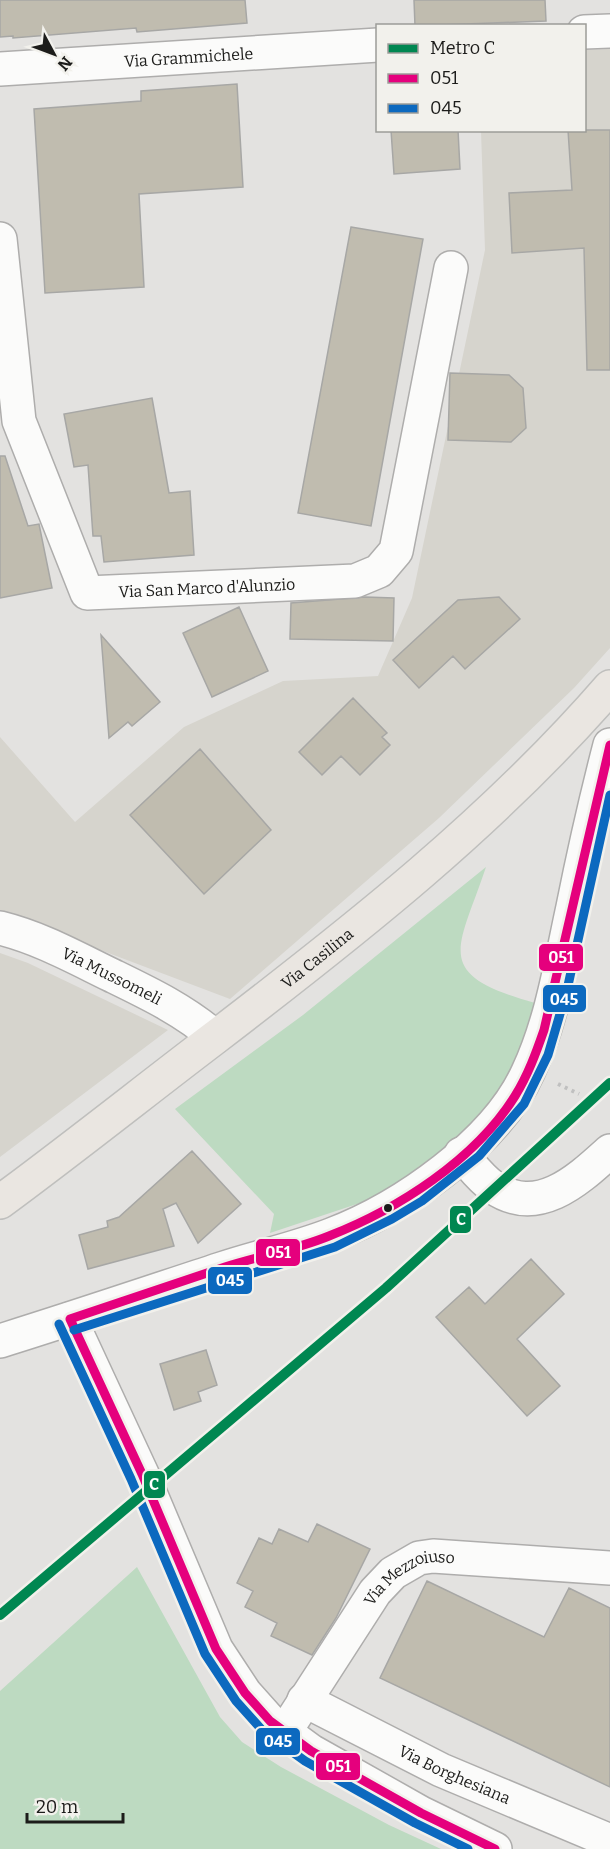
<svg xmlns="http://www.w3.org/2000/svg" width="610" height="1849" viewBox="0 0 610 1849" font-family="Bitter,serif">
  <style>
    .built { fill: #d6d4cd }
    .green { fill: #bddac1 }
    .building { fill: #c0bcaf; stroke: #a7a7a5; stroke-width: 1.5 }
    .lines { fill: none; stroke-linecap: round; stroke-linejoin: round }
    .minor-casing { stroke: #aeadac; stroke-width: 36 }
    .major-casing { stroke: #bfbfbd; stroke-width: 36 }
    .path { stroke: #c0c0c0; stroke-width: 4; stroke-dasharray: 3 4.5; stroke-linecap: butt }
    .minor { stroke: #fbfbfa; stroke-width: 33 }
    .major { stroke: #eae6e1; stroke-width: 33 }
    .bus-1-casing { stroke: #f2f1ec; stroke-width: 14 }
    .bus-2-casing { stroke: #f2f1ec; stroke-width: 14 }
    .bus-1 { stroke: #e5007d; stroke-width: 9 }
    .bus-2 { stroke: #0c69bf; stroke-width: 9 }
    .metro-1-casing { stroke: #f2f1ec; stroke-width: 15 }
    .metro-1 { stroke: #008751; stroke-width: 10 }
    .bus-dot { fill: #1c1c1a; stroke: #f2f1ec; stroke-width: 2 }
    .labels { text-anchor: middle; stroke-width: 4.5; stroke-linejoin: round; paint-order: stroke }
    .street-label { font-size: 16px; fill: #1c1c1a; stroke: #f2f1ec }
    .line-badge { stroke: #f2f1ec; stroke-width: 2 }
    .badge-label { font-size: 16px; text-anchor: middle; font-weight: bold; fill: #fff }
  </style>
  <rect width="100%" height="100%" fill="#e3e2e0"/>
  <!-- built -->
  <path class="built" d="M610,49v599l-36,40 -135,130 -209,181 -230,-87v-175l75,85 109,-95 99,-46 95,-5 34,-78 73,-348 -4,-119 103,-1 1,-80z
    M0,953l28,10 140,67 -168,127z"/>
  <!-- green -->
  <path class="green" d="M486,867c-28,84 -55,107 49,136l-9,43 -49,80 -93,69 -114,38 4,-19 -99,-105 128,-94z
    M137,1567l83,150 22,25 39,25 108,58 52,24h-441v-158z"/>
  <!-- building -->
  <path class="building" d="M0,0h245l2,23 -110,9 -1,-4 -123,10v-2l-13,1z
    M414,0h131l1,21 -131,5z
    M237,84l6,103 -104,7 5,93 -99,6 -11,-184 107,-8v-10z
    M391,130h67l2,39 -66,5z
    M568,130h42v240h-23l-3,-122 -72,5 -3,-60 63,-3z
    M351,227l72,12 -52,287 -73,-13z
    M450,373l59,2 14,13 3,40 -15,14 -63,-2z
    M152,398l17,95 21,-2 4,64 -90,7 -3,-26h-8l-5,-71 -14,2 -10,-53z
    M0,456h5l23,70 11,-2 13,64 -52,10z
    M365,597l29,1 -1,43 -103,-2 1,-36z
    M499,597l21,22 -55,50 -12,-13 -34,32 -26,-28 65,-60z
    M239,607l29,64 -56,26 -29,-64z
    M101,635l59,67 -28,24 -4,-4 -19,16z
    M353,698l34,35 -5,4 8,8 -30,30 -19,-19 -19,19 -23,-23z
    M200,749l71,81 -67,64 -74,-79z
    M192,1151l49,53 -43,39 -22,-40 -13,6 11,37 -86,23 -9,-34 29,-8 -1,-6 12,-4z
    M531,1259l33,35 -47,45 43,47 -33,30 -91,-99 33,-30 16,17z
    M206,1350l11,35 -19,7 3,9 -27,9 -14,-46z
    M317,1524l53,25 -34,69 -24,37 -41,-19 6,-13 -32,-16 8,-16 -16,-8 22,-45 13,6 7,-15 29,13z
    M427,1581l117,56 25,-49 41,20v179l-230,-109z"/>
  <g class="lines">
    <defs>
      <g id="minor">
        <path d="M584,32l26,-1"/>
        <path id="s1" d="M0,69l378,-24"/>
        <path id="s2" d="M0,239l19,182 68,172 268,-12 24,-10 17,-20 55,-283"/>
        <path id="s3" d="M0,928c40,10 74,29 111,47 37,18 73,35 104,62"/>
        <path d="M461,1154c10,11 20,25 32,33 45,31 85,-7 117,-36"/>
        <path d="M70,1319l72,155 74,175 29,44 25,28 41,30 110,62 74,36"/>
        <path d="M0,1341c74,-23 148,-48 221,-72 36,-12 74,-20 110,-34 71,-27 165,-92 197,-163 24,-51 33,-110 45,-165 11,-55 23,-108 37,-162"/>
        <path id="s4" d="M304,1700l137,70 169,71"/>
        <path id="s5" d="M284,1733l91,-141 18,-19 26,-15 14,-2 177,12"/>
      </g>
      <g id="major">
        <path id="s6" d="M0,1202c72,-53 142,-109 213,-163 141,-108 280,-217 397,-352"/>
      </g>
    </defs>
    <!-- minor casing -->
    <use href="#minor" class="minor-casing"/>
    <!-- major casing -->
    <use href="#major" class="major-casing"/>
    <!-- path -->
    <path class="path" d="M558,1084l21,10"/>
    <!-- minor -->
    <use href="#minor" class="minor"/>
    <!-- major -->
    <use href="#major" class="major"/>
    <defs>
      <path id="bus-1" d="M70,1319c52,-17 103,-35 155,-52 34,-11 70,-17 104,-31 69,-27 146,-76 186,-140 13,-21 21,-43 29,-66l66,-285
        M70,1319l72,155 74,175 29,44 25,28 41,30 110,62 74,36"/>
      <path id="bus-2" d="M59,1324l72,155 74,175 31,47 26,29 43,31 110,62 53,26
        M74,1330l261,-83 57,-28 30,-18 57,-45 45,-52 24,-49 19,-65 43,-195"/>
    </defs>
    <!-- bus-1 casing -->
    <use href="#bus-1" class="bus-1-casing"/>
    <!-- bus-2 casing -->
    <use href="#bus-2" class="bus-2-casing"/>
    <!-- bus-1 -->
    <use href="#bus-1" class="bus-1"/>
    <!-- bus-2 -->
    <use href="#bus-2" class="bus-2"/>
    <defs>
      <path id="metro-1" d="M0,1615l386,-327 224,-205"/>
    </defs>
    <!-- metro-1 casing -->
    <use href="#metro-1" class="metro-1-casing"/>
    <!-- metro-1 -->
    <use href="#metro-1" class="metro-1"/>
  </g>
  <!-- markers -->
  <circle class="bus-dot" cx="388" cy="1208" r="5"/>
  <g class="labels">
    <!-- street labels -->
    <g class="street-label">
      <text dy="6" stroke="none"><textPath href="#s1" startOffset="189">Via Grammichele</textPath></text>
      <text dy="6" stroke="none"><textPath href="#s2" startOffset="488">Via San Marco d'Alunzio</textPath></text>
      <text dy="6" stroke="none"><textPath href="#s6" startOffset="400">Via Casilina</textPath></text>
      <text dy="6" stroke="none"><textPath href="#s3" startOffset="122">Via Mussomeli</textPath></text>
      <text dy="6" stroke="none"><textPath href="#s5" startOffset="207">Via Mezzoiuso</textPath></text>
      <text dy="6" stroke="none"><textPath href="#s4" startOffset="168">Via Borghesiana</textPath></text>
    </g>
  </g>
  <g class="line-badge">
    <rect x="538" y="943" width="46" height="29" rx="6" fill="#e5007d"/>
    <rect x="542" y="984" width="45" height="29" rx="6" fill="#0c69bf"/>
    <rect x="449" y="1205" width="23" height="29" rx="6" fill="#008751"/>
    <rect x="255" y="1238" width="46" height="29" rx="6" fill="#e5007d"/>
    <rect x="207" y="1266" width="46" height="29" rx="6" fill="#0c69bf"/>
    <rect x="143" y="1470" width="23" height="29" rx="6" fill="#008751"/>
    <rect x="255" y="1727" width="46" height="29" rx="6" fill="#0c69bf"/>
    <rect x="315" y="1752" width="46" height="29" rx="6" fill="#e5007d"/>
  </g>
  <g class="badge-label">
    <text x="561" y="963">051</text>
    <text x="564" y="1005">045</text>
    <text x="461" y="1225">C</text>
    <text x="278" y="1258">051</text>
    <text x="230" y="1286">045</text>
    <text x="154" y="1490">C</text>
    <text x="278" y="1747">045</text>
    <text x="338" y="1772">051</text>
  </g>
  <!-- legend -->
  <rect x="376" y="24" width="210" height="108" fill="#f2f1ec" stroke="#9c9c98" stroke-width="1.5"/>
  <rect x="388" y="44" width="30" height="9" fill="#008751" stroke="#9c9c98" stroke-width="1.5"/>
  <text x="430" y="54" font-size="18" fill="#1c1c1a">Metro C</text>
  <rect x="388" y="74" width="30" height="9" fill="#e5007d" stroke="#9c9c98" stroke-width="1.5"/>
  <text x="430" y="84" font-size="18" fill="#1c1c1a">051</text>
  <rect x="388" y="104" width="30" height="9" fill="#0c69bf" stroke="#9c9c98" stroke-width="1.5"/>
  <text x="430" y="114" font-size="18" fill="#1c1c1a">045</text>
  <!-- north arrow -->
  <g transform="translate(54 54) rotate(131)" stroke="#f2f1ec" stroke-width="4.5" paint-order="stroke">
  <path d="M0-4.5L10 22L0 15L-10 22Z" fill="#1c1c1a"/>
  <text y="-9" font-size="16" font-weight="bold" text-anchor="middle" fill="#1c1c1a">N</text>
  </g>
  <!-- scale -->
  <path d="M27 1813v9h96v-9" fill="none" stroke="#1c1c1a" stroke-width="3"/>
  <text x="36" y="1813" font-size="18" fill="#1c1c1a" stroke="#f2f1ec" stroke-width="4.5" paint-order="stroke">20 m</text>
</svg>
